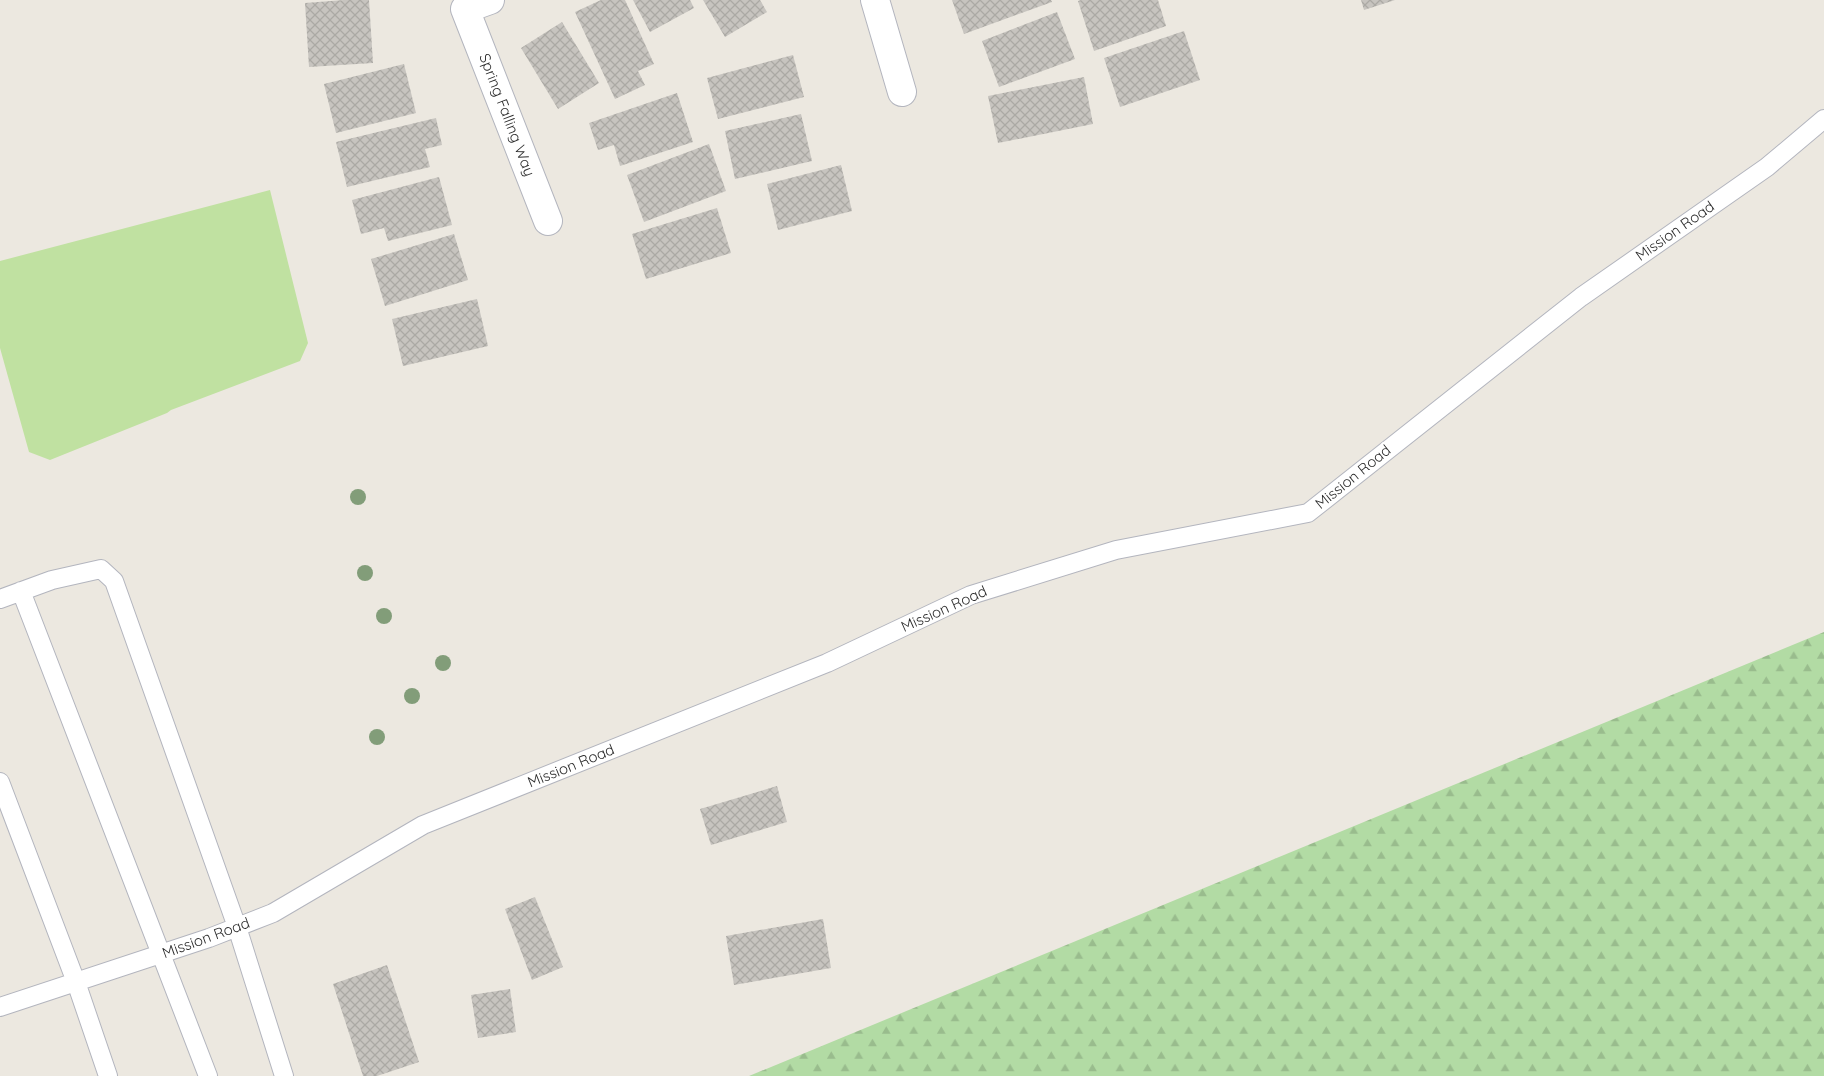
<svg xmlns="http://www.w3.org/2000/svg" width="1824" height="1076" viewBox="0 0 1824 1076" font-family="Quicksand,sans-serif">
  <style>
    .forest { fill: url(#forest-firs) }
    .pitch { fill: #c0e1a1 }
    .building { fill: url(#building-cross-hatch) }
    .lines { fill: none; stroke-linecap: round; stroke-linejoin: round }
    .lane-casing { stroke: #b3b5be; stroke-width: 20 }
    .street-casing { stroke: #b3b5be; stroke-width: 30 }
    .lane { stroke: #fff; stroke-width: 18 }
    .street { stroke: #fff; stroke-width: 28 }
    .tree { fill: #829d79 }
    .labels { text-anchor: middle; stroke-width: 4.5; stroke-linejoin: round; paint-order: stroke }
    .street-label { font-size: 15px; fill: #2c2c2c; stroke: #fff }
  </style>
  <defs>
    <pattern id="forest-firs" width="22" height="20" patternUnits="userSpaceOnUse" patternTransform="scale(1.25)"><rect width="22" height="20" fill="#b2dba4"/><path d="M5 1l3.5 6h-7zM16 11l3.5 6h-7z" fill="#99bc8d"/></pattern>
    <pattern id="building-cross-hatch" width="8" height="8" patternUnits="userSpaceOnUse" patternTransform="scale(1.25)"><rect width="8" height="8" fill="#c7c4bf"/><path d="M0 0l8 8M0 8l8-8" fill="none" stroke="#aba9a4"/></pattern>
  </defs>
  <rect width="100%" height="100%" fill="#ece8e0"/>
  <!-- forest -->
  <path class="forest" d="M1824,632v444h-1075z"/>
  <!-- pitch -->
  <path class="pitch" d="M270,190l38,153 -8,18 -129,49 -4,3 -117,47 -21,-8 -29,-104v-87z"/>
  <!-- building -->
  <path class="building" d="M344,0h25l4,63 -64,4 -4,-64z
    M601,0h24l29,64 -16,7 7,14 -30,14 -40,-87z
    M633,0h57l4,8 -44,24z
    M703,0h57l7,12 -42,25z
    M952,0h99l1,2 -88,32z
    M1081,0h77l8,26 -72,25 -16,-50z
    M1361,0h34l-31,10z
    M1057,12l18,47 -76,28 -17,-46z
    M562,22l37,61 -41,26 -37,-61z
    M1184,31l16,49 -80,27 -16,-49z
    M793,55l11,42 -86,22 -11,-41z
    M404,64l12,49 -80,20 -12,-49z
    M1084,77l9,47 -95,19 -10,-47z
    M677,93l16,49 -73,24 -6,-21 -16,5 -9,-27z
    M801,114l11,47 -77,18 -10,-48z
    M436,118l6,27 -17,4 5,18 -83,20 -11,-45z
    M709,144l17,47 -82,31 -17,-47z
    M841,165l11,46 -74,19 -11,-46z
    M439,177l13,48 -64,16 -4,-13 -23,6 -9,-34z
    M717,208l14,45 -85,26 -14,-45z
    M454,234l14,46 -83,26 -14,-47z
    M477,299l11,47 -85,20 -11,-47z
    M777,786l10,36 -76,23 -11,-36z
    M535,897l28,70 -31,13 -27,-71z
    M823,919l8,49 -97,17 -8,-49z
    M387,965l32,97 -42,14h-14l-30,-92z
    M510,989l6,43 -38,6 -7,-43z"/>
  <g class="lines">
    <defs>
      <path id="lane" d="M21,591l187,485
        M0,599l52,-19 49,-11 13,12 123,346 47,149
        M0,782l76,200 32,94
        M0,1007l209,-69 64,-25 150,-88 404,-162 144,-68 145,-45 192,-37 273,-216 186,-130 57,-48"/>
      <path id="street" d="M490,0l-25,9 83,212
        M875,0l27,92"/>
    </defs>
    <!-- lane casing -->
    <use href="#lane" class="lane-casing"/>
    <!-- street casing -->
    <use href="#street" class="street-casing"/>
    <!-- lane -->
    <use href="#lane" class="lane"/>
    <!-- street -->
    <use href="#street" class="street"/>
  </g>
  <!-- trees -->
  <g class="tree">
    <circle cx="358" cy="497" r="8"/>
    <circle cx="365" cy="573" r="8"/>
    <circle cx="384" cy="616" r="8"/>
    <circle cx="443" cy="663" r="8"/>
    <circle cx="412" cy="696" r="8"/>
    <circle cx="377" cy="737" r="8"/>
  </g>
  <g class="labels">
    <!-- street labels -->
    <g class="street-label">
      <text transform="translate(507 115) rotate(69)" y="5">Spring Falling Way</text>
      <text transform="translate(1675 231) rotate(-35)" y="5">Mission Road</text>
      <text transform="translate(1353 477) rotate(-39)" y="5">Mission Road</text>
      <text transform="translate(944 609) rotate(-24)" y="5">Mission Road</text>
      <text transform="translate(571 766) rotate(-22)" y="5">Mission Road</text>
      <text transform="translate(206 938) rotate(-20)" y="5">Mission Road</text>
    </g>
  </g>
</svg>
